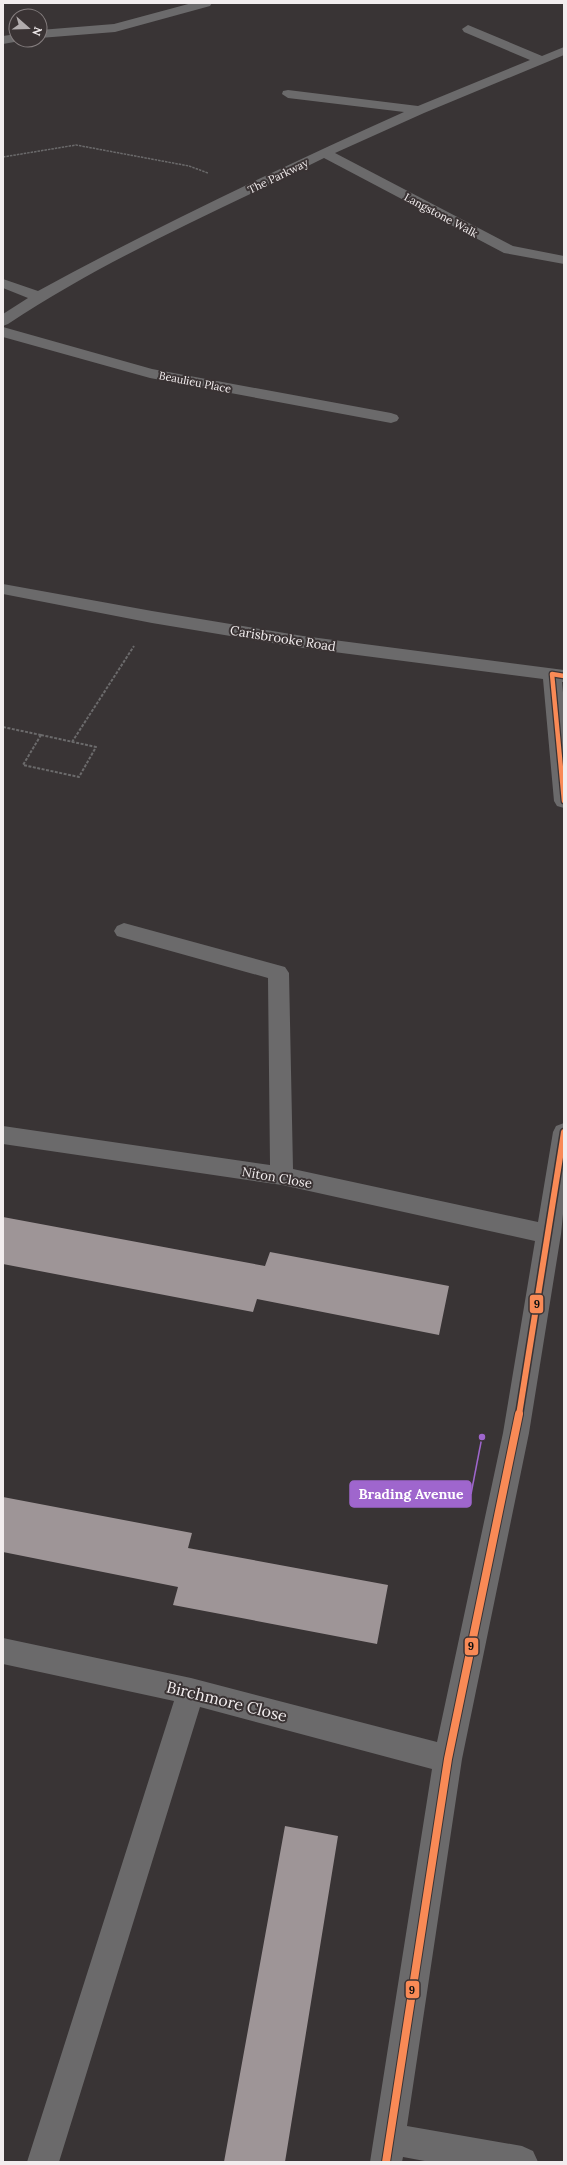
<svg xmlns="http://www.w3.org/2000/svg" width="567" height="2165" viewBox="0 0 567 2165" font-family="Lora,serif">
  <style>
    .building { fill: #9e9597 }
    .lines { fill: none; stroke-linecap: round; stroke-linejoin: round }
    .path-far1 { stroke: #6b6a6b; stroke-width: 1.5; stroke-dasharray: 2.5 1; stroke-linecap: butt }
    .path { stroke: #6b6a6b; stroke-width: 2; stroke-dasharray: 3 1.5; stroke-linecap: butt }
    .minor { fill: #6b6a6b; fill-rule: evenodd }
    .bus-1-far2-casing { stroke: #3a3334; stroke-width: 7 }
    .bus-1-far1-casing { stroke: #3a3334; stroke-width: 9 }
    .bus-1-casing { stroke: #3a3334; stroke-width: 10 }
    .bus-1-far2 { stroke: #f98a56; stroke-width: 4.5 }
    .bus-1-far1 { stroke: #f98a56; stroke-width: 6 }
    .bus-1 { stroke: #f98a56; stroke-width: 8 }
    .labels { text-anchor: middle; stroke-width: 4; stroke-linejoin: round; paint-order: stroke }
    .far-street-label { font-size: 11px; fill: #f2edee; stroke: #3a3334 }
    .street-label { font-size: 13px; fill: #f2edee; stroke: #3a3334 }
    .near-street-label { font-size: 16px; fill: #f2edee; stroke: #3a3334 }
    .leader { fill: none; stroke: #9f66cd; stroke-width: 1.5 }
    .callout-dot { fill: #9f66cd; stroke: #3a3334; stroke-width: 1.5 }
    .callout { fill: #9f66cd; stroke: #9f66cd; stroke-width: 1.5 }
    .callout-label { font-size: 14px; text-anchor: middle; font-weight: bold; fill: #fff }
    .line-badge { stroke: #3a3334; stroke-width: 1.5 }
    .pale-badge-label { font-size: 11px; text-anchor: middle; font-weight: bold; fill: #111 }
  </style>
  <rect width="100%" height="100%" fill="#393435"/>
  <!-- building -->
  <path class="building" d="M3,1217l262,49 5,-14 179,34 -10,49 -182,-36 -4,13 -250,-48z
    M3,1497l189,36 -4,15 200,37 -11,59 -204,-39 5,-18 -175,-35z
    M285,1826l53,10 -53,326h-61z"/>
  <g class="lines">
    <!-- path-far1 -->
    <path class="path-far1" d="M3,157l73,-12 113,21 19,7"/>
    <!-- path -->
    <path class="path" d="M3,727l38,8
      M41,735l55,12 -17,30 -56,-12z
      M72,742l62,-96"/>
    <!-- minor -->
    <path class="minor" d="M192,3h20l-2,3 -95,26 -75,6v-8l74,-6z
      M468,25l74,31 22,-9v8l-140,58 -89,40 178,93 51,10v8l-60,-11 -180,-95c-106,53 -217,100 -316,166l-5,2v-12l25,-16 -25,-10v-9l35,12c119,-65 242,-123 366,-179l-116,-14 -6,-4 1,-3 5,-1 130,16 112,-46 -66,-28 -2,-3z
      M16,34v6l4,1 -17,3v-8z
      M3,327l149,42 239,44 6,2 2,3 -2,3 -6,2 -241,-45 -147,-41z
      M3,584l149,27 151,25 261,34v12h-2l2,21v105l-7,-2 -3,-5 -11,-122 -240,-31 -151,-25 -149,-29z
      M124,923l161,44 4,6 4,196 245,53 15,-90 3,-6 8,-3v81l-3,30 -32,199 -67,326 -55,367 115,20 11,5 5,11h-108l-27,-5 -1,5h-32l62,-393 -232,-62 -141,455h-32l147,-461 -171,-37v-26l188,40 246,64 66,-309 32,-192 -253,-56 -279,-41v-18l267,39 -2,-187 -151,-42 -3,-5 3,-5z"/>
    <defs>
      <path id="bus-1-far2" d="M564,676l-12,-2 12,127"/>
      <path id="bus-1-far1" d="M519,1415l45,-283"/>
      <path id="bus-1" d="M386,2162l62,-403 71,-345"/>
    </defs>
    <!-- bus-1-far2 casing -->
    <use href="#bus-1-far2" class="bus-1-far2-casing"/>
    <!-- bus-1-far1 casing -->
    <use href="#bus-1-far1" class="bus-1-far1-casing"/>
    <!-- bus-1 casing -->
    <use href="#bus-1" class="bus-1-casing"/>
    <!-- bus-1-far2 -->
    <use href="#bus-1-far2" class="bus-1-far2"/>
    <!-- bus-1-far1 -->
    <use href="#bus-1-far1" class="bus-1-far1"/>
    <!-- bus-1 -->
    <use href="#bus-1" class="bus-1"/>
  </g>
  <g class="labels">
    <!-- far-street labels -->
    <g class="far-street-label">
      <text transform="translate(278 176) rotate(-26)" y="4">The Parkway</text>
      <text transform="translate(441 215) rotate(28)" y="4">Langstone Walk</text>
      <text transform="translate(195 382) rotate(11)" y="4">Beaulieu Place</text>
    </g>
    <!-- street labels -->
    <g class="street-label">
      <text transform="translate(283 638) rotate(9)" y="5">Carisbrooke Road</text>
      <text transform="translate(277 1177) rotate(10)" y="5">Niton Close</text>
    </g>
    <!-- near-street labels -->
    <g class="near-street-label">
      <text transform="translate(227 1701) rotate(14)" y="6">Birchmore Close</text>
    </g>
  </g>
  <!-- callouts -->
  <path class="leader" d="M482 1437L471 1494"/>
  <circle class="callout-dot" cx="482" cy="1437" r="4"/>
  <rect class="callout" x="350" y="1481" width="121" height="26" rx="4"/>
  <g class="callout-label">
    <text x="411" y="1499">Brading Avenue</text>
  </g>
  <g class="line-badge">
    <rect x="529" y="1294" width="15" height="20" rx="4" fill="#f98a56"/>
    <rect x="464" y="1637" width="15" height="19" rx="4" fill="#f98a56"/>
    <rect x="405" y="1980" width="15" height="19" rx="4" fill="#f98a56"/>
  </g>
  <g class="pale-badge-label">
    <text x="537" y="1308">9</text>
    <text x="471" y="1650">9</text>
    <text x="412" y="1994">9</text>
  </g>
  <!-- border -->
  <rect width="567" height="2165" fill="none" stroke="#f2edee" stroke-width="8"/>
  <!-- north arrow -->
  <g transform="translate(28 28) rotate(110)"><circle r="19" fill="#3a3334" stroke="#847d7e"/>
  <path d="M0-3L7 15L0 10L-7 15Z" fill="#b1acad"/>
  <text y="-6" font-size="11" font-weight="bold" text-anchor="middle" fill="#f2edee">N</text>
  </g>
</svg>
